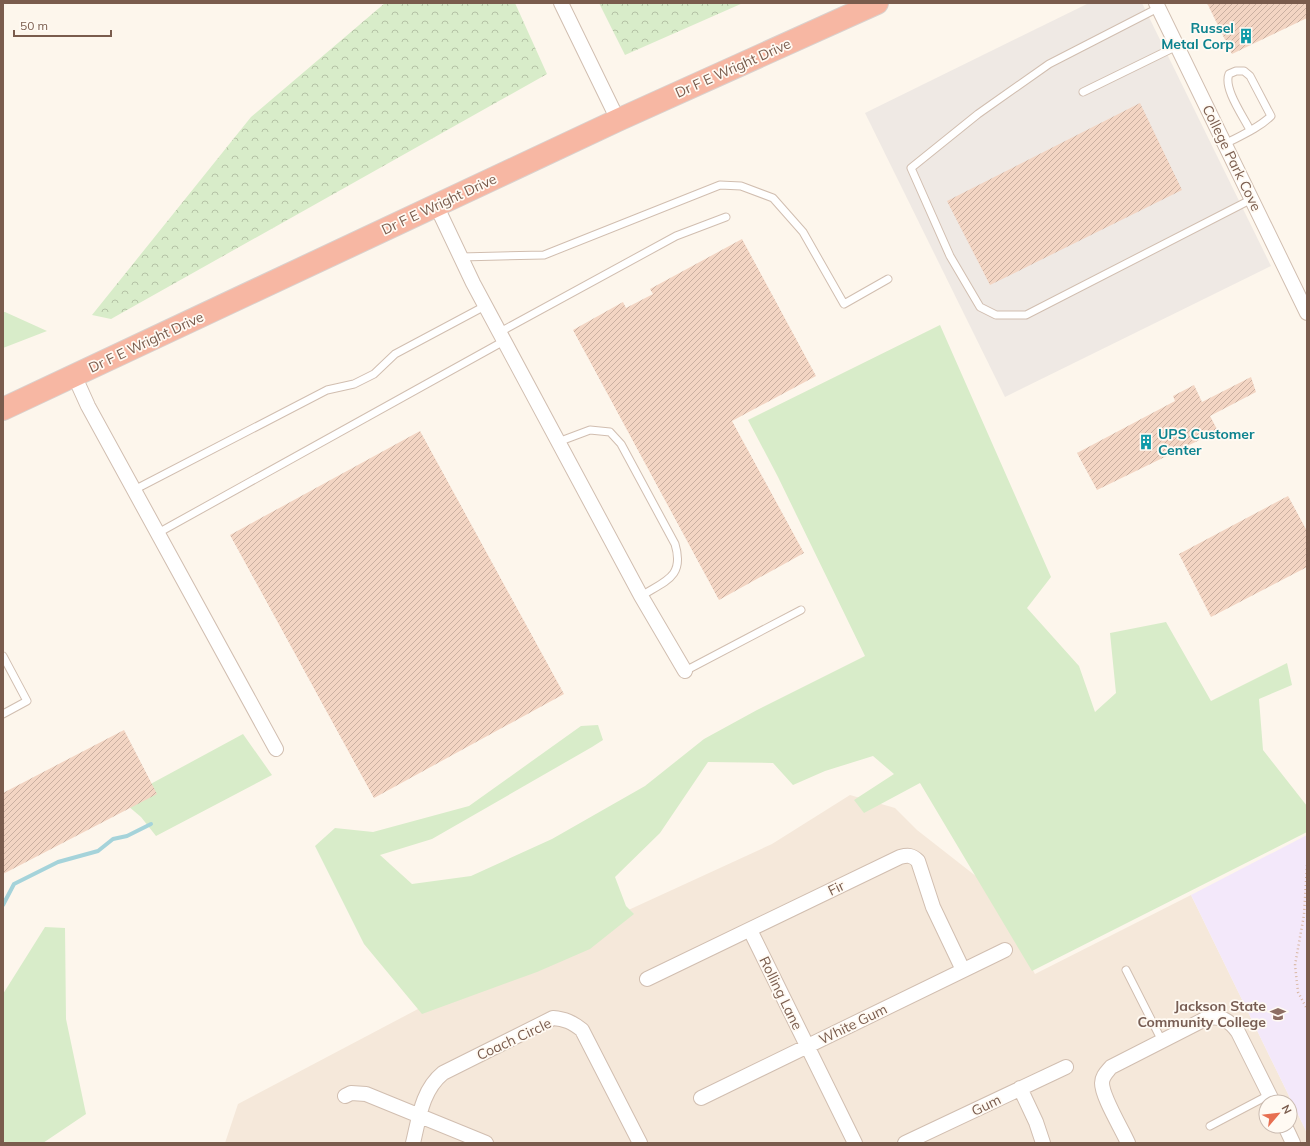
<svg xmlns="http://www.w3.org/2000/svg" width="1310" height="1146" viewBox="0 0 1310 1146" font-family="Mulish,sans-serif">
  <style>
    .residential { fill: #f5e8da; fill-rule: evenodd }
    .industrial { fill: #efe9e4 }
    .education { fill: #f3e8fa }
    .grass { fill: #d8ecc9 }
    .forest { fill: url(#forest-crowns) }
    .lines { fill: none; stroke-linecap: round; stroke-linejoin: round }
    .stream { stroke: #a5d3da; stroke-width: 4 }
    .building { fill: url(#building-hatch) }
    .lane-casing { stroke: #d1beb0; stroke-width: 9 }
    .street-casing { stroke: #d1beb0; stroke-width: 16 }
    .highway-casing { stroke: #dad1cd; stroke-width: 24 }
    .path { stroke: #d9b8a5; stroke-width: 2.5; stroke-dasharray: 1 3; stroke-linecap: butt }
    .lane { stroke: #fff; stroke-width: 7 }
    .street { stroke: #fff; stroke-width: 14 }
    .highway { stroke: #f7b7a3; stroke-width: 22 }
    .labels { text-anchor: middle; stroke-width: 3.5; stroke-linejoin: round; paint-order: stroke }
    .culture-label { font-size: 14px; font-weight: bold; fill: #0d838f; stroke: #fffaf3; text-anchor: end }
    .street-label { font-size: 14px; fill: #7a5c4d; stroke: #fffaf3 }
    .education-label { font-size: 14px; font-weight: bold; fill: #785e54; stroke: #fffaf3; text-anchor: end }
  </style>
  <defs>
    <pattern id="forest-crowns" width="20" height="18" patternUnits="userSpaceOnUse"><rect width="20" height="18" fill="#d8ecc9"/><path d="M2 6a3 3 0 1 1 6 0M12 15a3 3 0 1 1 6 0" fill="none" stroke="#b4c2a5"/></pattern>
    <pattern id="building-hatch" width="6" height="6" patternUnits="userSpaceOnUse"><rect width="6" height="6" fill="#f3d5c3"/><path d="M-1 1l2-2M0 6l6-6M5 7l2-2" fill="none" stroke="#cab0a1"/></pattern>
  </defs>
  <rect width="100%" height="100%" fill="#fdf6ec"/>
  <!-- residential -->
  <path class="residential" d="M850,795l45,13 22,22 69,54 49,90 156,-79 116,238v10h-1082l13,-39 216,-114 318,-146zM1266,1102h24v24h-24z"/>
  <!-- industrial -->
  <path class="industrial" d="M1089,3h53l129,263 -266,131 -140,-284z"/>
  <!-- education -->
  <path class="education" d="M1307,835v298l-116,-238z"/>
  <!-- grass -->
  <path class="grass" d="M3,312h2l42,19 -44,17z
    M940,325l111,252 -24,31 52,58 16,46 21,-19 -6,-60 56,-11 45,79 76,-38 5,22 -33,14 4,51 44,56v26l-275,139 -112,-188 -56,30 -10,-13 40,-26 -21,-18 -48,15 -32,14 -20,-22 -65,-1 -48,71 -45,44 11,29 8,8 -44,35 -53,23 -115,42 -58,-70 -49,-98 20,-18 38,4 96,-26 112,-80 17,-1 5,15 -11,7 -160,92 -52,16 32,29 59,-8 81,-37 93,-53 59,-47 53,-29 108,-54 -87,-179 -30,-57z
    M243,734l29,41 -116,61 -15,-19 -20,-17z
    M45,927l20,1 1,91 20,95 -43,29h-40v-149z"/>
  <!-- forest -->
  <path class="forest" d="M385,3h130l32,71 -436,245 -19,-4 159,-198z
    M599,3h144l-118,52z"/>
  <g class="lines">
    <!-- stream -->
    <path class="stream" d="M3,905l11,-21 44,-22 40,-11 15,-12 14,-3 24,-12"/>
  </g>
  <!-- building -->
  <path class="building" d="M1207,3h100v15l-75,36z
    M1140,103l42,87 -192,95 -43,-84z
    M742,239l74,137 -84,45 72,132 -85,47 -146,-270 50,-28 3,6 27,-14 -3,-5z
    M1251,377l5,15 -46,24 8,15 -121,59 -20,-37 98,-52 -2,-5 21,-11 8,17z
    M420,431l144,263 -190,104 -144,-263z
    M1288,496l19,35v36l-96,50 -32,-63z
    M124,730l33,64 -154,80v-81z"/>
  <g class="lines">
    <defs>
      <path id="lane" d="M1158,8l-109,56 -71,50 -67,54 39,88 30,51 16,8h30l226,-116
        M1083,92l94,-46
        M1225,144c15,-8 34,-16 46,-28l-21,-40 -6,-5h-8l-7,3c-6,14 14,42 21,56
        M461,257l83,-2 176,-70 21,1 32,12 30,34 41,72 44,-25
        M500,332l176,-96 50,-19
        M558,442l32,-12 20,2 11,12 54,100c10,33 -10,37 -34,52
        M134,490l193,-100 27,-6 20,-10 21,-20 90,-48
        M158,533l346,-192
        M3,656l24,45 -24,13
        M685,671l116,-61
        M1126,970l36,71
        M1210,1126l59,-31"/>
      <path id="street" d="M561,3l57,117
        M1156,3l151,310
        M436,205l37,78 168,313 44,75
        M74,375l14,31 188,343
        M750,930l105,213
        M647,979l253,-122c8,-2 12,-2 18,4l15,46 30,63
        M1020,1088l16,34 7,21
        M345,1096l6,-3 15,1 120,49
        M701,1098l304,-148
        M1285,1126l8,17
        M413,1143c6,-25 9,-53 30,-70l110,-55c12,1 19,4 29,12l58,113
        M905,1143l161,-76
        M1128,1143c-6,-14 -26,-46 -26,-60 0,-7 5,-11 9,-16l96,-49c15,-2 22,2 31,14l35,70"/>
      <path id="highway" d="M3,409l615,-289 259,-117"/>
    </defs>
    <!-- lane casing -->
    <use href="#lane" class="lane-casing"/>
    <!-- street casing -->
    <use href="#street" class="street-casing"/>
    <!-- highway casing -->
    <use href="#highway" class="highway-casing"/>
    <!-- path -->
    <path class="path" d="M1307,865l-3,50 -9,50 3,27 9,17"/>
    <!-- lane -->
    <use href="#lane" class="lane"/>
    <!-- street -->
    <use href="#street" class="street"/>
    <!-- highway -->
    <use href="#highway" class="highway"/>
  </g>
  <!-- icons -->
  <defs>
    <symbol id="building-bare" viewBox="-9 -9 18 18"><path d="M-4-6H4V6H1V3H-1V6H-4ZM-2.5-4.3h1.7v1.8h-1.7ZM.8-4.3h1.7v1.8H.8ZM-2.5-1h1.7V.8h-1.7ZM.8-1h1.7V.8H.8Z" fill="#0f9aa8" stroke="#fffaf3" stroke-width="2.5" paint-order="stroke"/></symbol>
    <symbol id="university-bare" viewBox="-9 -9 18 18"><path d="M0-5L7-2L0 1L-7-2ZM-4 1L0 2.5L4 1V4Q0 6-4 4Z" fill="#8d6e63" stroke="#fffaf3" stroke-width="2.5" paint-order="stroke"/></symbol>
  </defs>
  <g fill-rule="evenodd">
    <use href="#building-bare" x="1235" y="25" width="22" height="22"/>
    <use href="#building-bare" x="1135" y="431" width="22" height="22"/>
    <use href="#university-bare" x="1267" y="1003" width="22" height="22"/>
  </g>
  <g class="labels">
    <!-- culture labels -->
    <g class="culture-label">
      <text x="1234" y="33">Russel<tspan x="1234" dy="16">Metal Corp</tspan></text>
      <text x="1158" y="439" text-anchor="start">UPS Customer<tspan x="1158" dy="16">Center</tspan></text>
    </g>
    <!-- street labels -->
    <g class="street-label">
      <text transform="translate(733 68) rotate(-24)" y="5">Dr F E Wright Drive</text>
      <text transform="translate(1232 158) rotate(64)" y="5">College Park Cove</text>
      <text transform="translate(439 204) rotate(-25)" y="5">Dr F E Wright Drive</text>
      <text transform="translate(146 342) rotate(-25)" y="5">Dr F E Wright Drive</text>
      <text transform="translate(836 888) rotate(-26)" y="5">Fir</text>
      <text transform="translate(781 993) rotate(64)" y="5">Rolling Lane</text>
      <text transform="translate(853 1024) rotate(-26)" y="5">White Gum</text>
      <text transform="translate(514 1039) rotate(-25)" y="5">Coach Circle</text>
      <text transform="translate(986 1105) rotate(-26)" y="5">Gum</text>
    </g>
    <!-- education labels -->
    <g class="education-label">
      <text x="1266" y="1011">Jackson State<tspan x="1266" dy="16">Community College</tspan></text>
    </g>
  </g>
  <!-- border -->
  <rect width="1310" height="1146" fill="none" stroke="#7a5c4d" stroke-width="8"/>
  <!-- north arrow -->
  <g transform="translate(1278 1114) rotate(62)"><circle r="19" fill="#fffaf3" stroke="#cabbb1"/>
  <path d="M0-3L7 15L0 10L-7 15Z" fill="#e76f51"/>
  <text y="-6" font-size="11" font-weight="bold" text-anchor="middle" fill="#7a5c4d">N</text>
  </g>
  <!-- scale -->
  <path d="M14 30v6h97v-6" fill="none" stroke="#7a5c4d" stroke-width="2"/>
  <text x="20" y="30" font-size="12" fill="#7a5c4d" stroke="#fffaf3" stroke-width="3" paint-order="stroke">50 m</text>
</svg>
